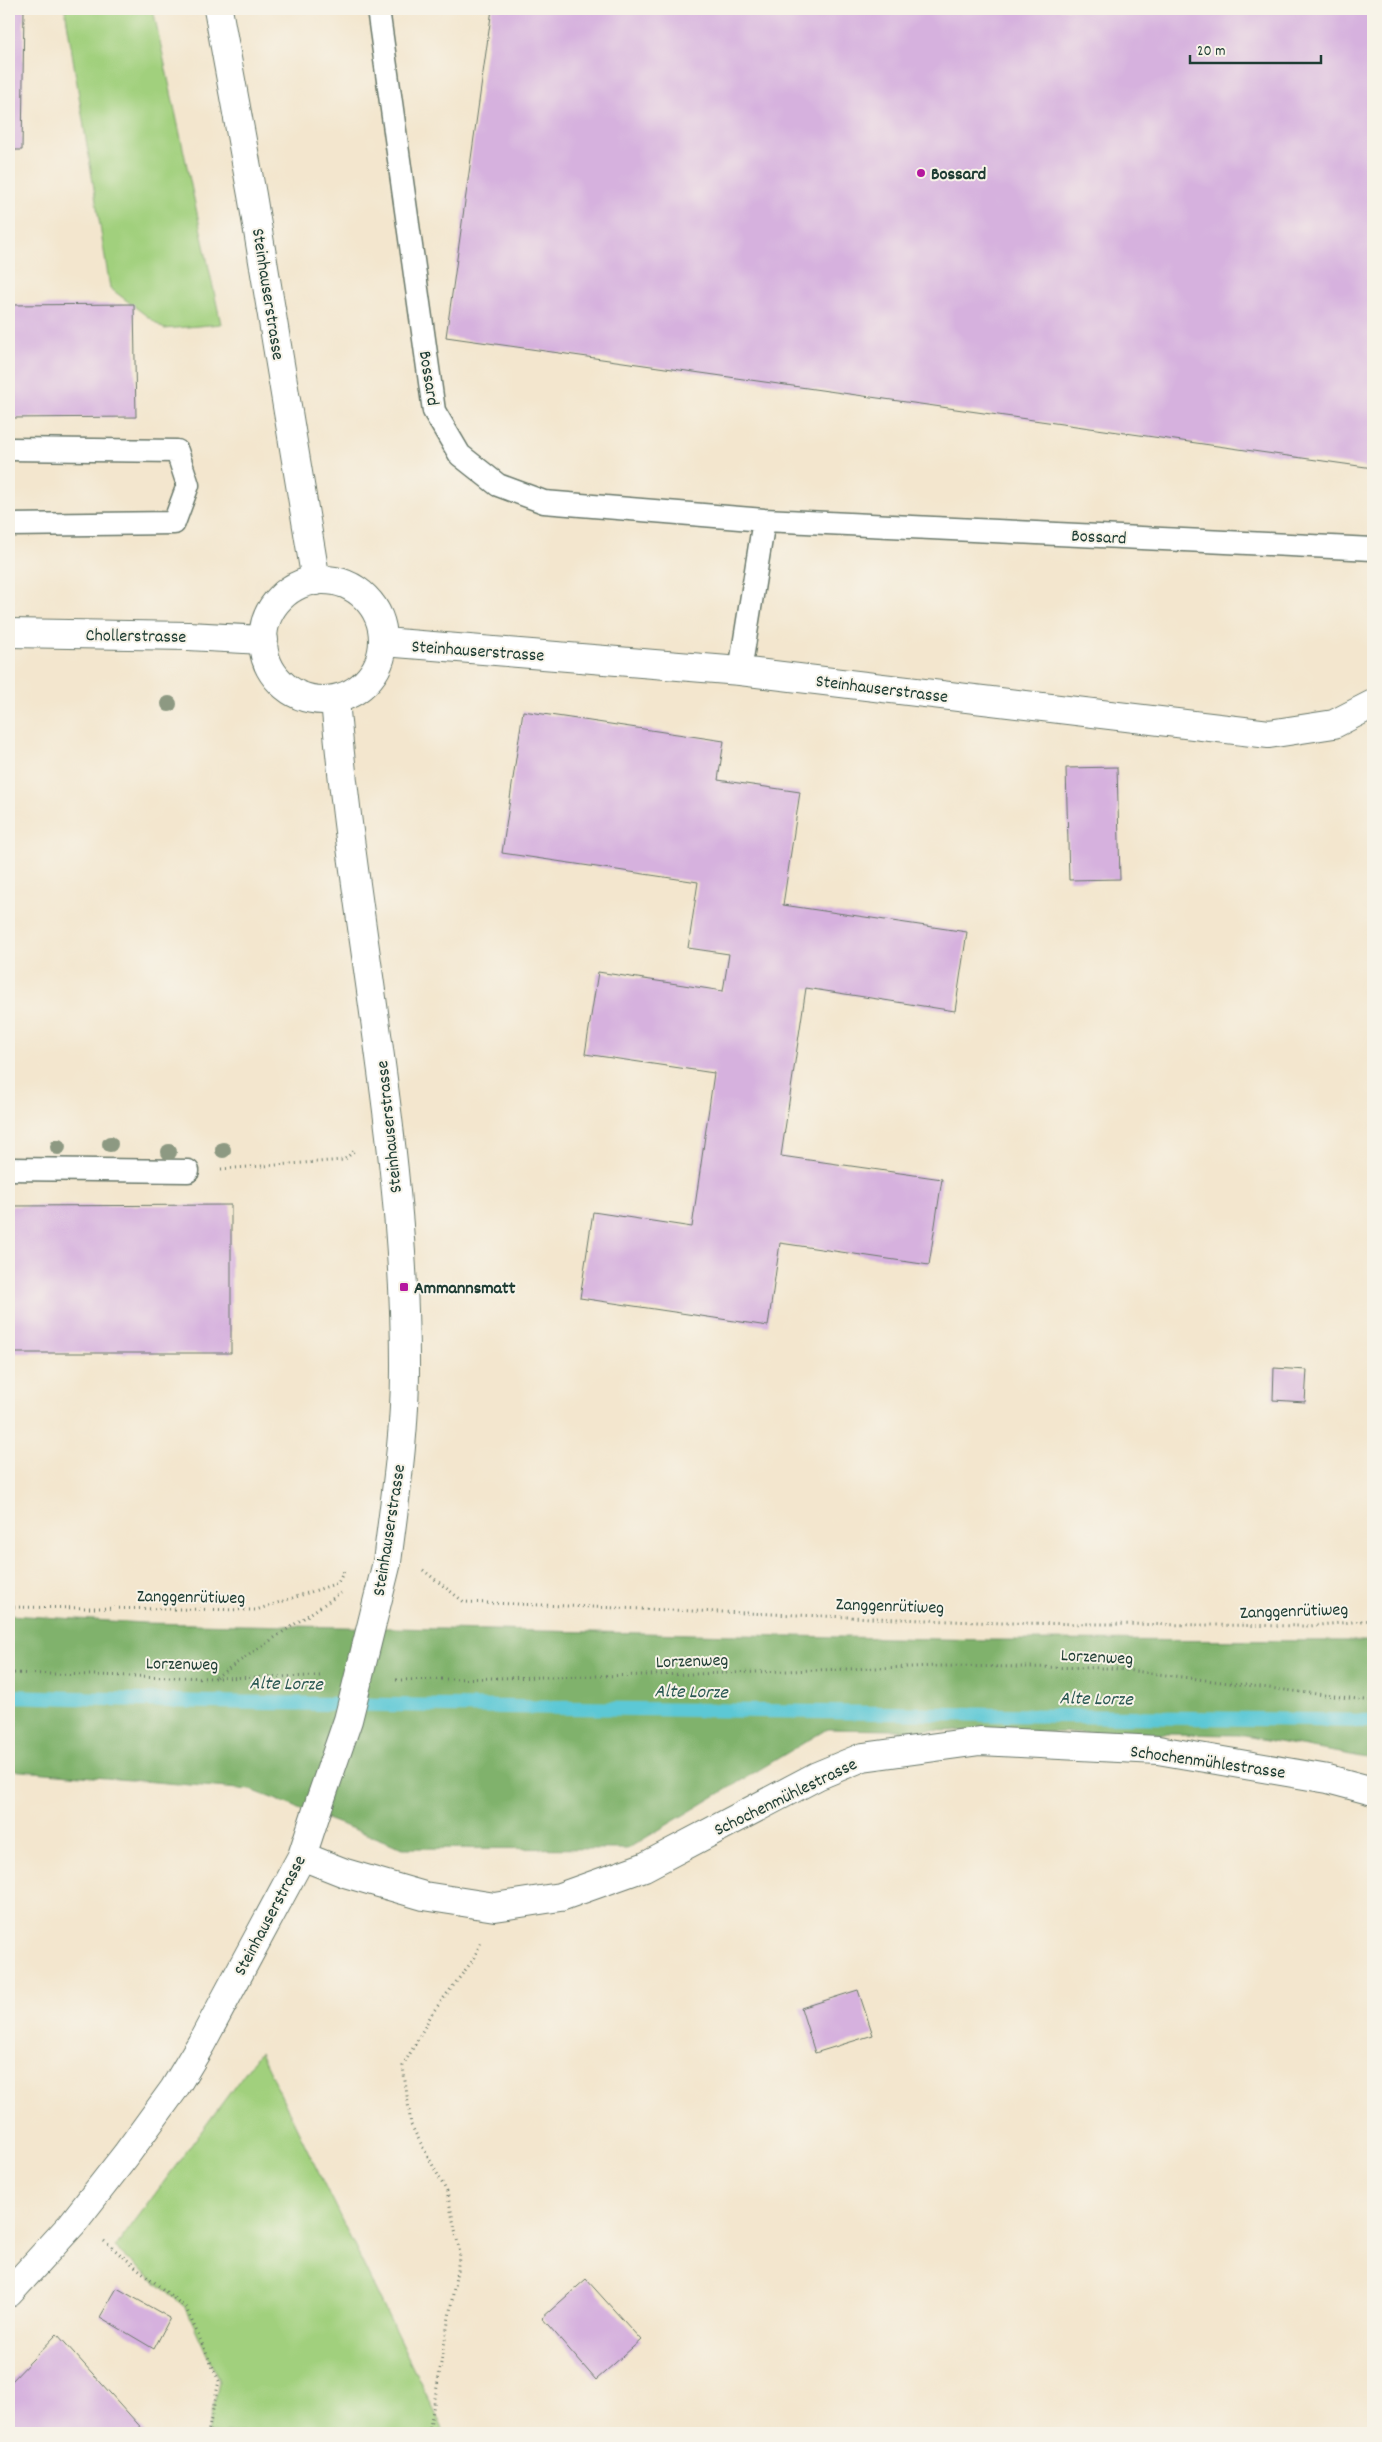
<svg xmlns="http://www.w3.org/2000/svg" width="1382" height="2442" viewBox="0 0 1382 2442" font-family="Dekko,sans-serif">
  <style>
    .green { fill: #a1d07d; stroke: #608658 }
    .forest { fill: #80b26c; stroke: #507850 }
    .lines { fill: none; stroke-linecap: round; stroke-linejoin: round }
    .stream { stroke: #5cc8d5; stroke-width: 14 }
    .building { fill: #d6b1de }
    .lane-casing { stroke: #69786a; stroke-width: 25 }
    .street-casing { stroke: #69786a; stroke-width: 30 }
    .secondary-casing { stroke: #69786a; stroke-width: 30 }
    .path { stroke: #69786a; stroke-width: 3; stroke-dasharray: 1 4; stroke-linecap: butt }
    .lane { stroke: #fff; stroke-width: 22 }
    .street { stroke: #fff; stroke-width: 28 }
    .secondary { stroke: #fff; stroke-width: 28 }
    .secondary-bridge-casing { stroke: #69786a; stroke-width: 30; stroke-linecap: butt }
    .secondary-bridge { stroke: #fff; stroke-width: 28 }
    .tree { fill: #8d9982 }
    .poi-dot { fill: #b5179e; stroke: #f7f3e8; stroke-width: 2 }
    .labels { text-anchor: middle; stroke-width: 4; stroke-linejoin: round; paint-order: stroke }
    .poi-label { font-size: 18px; font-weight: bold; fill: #1f3d34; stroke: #f7f3e8; text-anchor: start }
    .street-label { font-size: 18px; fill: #1f3d34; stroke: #f7f3e8 }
    .water-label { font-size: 19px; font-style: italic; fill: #2b5954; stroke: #f7f3e8 }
  </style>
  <rect width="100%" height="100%" fill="#f7f3e8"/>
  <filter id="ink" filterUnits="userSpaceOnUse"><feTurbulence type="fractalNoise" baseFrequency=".02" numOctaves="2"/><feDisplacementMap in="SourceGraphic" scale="10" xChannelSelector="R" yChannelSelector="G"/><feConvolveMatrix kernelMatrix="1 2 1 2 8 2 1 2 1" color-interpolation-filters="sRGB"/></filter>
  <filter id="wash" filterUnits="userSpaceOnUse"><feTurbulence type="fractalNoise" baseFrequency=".0096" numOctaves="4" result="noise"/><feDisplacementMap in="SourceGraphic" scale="20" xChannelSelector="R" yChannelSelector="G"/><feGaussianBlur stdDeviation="1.12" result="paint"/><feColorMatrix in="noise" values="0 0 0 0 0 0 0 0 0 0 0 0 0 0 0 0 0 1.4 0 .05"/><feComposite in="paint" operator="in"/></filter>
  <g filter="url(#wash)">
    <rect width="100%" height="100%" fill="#f3e6ce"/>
    <!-- green -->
    <path class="green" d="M65,9h88l68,315 -57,5 -54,-41z
      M260,2052l185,381h-237l11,-52 -33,-73 -71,-60z"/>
    <!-- forest -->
    <path class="forest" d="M9,1615l135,8 846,17 383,1v118l-134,-24 -412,-6 -200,120 -224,-1 -152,-58 -242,-20z"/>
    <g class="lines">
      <!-- stream -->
      <path class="stream" d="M9,1696l199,6 1165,19"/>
    </g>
    <g id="blocks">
      <!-- building -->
      <path class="building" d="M9,9h15l-2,141h-13z
        M492,9h881v459l-927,-131z
        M134,304l2,113 -127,1v-113z
        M523,711l201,30 -6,39 82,12 -17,113 184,27 -12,79 -149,-23 -25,168 161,23 -13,86 -149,-22 -12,83 -188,-28 13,-86 99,15 22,-154 -129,-19 13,-82 125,19 6,-37 -41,-6 10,-66 -196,-29z
        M1117,767l3,112 -51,1 -3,-112z
        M231,1205v148h-222v-147z
        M1274,1368l33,2 -2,32 -32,-2z
        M858,1990l15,45 -58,18 -14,-45z
        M586,2279l55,61 -45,40 -54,-62z
        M117,2288l53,30 -16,31 -54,-32z
        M57,2334l89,99h-137v-49z"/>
    </g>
  </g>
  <g filter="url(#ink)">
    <use href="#blocks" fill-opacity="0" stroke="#69786a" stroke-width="1"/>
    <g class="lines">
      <defs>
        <path id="lane" d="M378,9l56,402 26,44 38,30 46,17 220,18 609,29
          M9,449l168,2 11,34 -14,38 -165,2
          M740,671l24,-151
          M9,1169l179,2"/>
        <path id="street" d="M9,633l179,3 76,4
          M384,642l356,29 529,63 65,-10 39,-20"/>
        <path id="secondary" d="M218,9l34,186 64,386
          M263 640a60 60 0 1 1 120 0a60 60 0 1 1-120 0Z
          M335,699c18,225 71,446 70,672 0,64 -10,127 -18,191
          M302,1856l43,17 79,23 71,11 65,-10 84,-30 173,-91 46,-19 117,-16 178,9 170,29 45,12
          M9,2293l63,-69 54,-69 48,-66 27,-45 101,-188 18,-55"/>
      </defs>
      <!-- lane casing -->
      <use href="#lane" class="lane-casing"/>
      <!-- street casing -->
      <use href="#street" class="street-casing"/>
      <!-- secondary casing -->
      <use href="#secondary" class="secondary-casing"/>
      <!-- path -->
      <path class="path" d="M221,1169l123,-9 10,-9
        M423,1570l41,32 538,21 307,3 64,-6
        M9,1607l247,3 82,-27 6,-12
        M9,1673l206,5 105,-2
        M216,1677l125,-84
        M396,1680l299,-6 244,-8 171,2 263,33
        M104,2241l82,67 33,73 -11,52
        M429,2433l31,-180 -13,-61 -36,-67 -8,-59 30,-54 40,-52 8,-18"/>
      <!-- lane -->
      <use href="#lane" class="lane"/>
      <!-- street -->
      <use href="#street" class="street"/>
      <!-- secondary -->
      <use href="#secondary" class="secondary"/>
      <defs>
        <path id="secondary-bridge" d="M320,1801l28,-81 39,-158"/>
      </defs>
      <!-- secondary-bridge casing -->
      <use href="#secondary-bridge" class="secondary-bridge-casing"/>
      <!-- secondary-bridge -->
      <use href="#secondary-bridge" class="secondary-bridge"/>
    </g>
    <!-- trees -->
    <g class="tree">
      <circle cx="169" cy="704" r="8"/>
      <circle cx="110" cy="1144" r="8"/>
      <circle cx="58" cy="1147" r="8"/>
      <circle cx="223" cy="1150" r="8"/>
      <circle cx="169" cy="1152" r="8"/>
    </g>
  </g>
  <!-- markers -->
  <g class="poi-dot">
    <circle cx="921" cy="173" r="5"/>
    <rect x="399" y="1282" width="10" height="10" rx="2.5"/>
  </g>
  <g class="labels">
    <!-- poi labels -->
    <g class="poi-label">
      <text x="931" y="179">Bossard</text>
      <text x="414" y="1293">Ammannsmatt</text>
    </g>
    <!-- street labels -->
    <g class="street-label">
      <text transform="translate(269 294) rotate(81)" y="6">Steinhauserstrasse</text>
      <text transform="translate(430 378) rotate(81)" y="6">Bossard</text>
      <text transform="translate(1099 536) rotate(3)" y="6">Bossard</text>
      <text transform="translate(136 635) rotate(1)" y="6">Chollerstrasse</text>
      <text transform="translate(478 650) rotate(4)" y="6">Steinhauserstrasse</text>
      <text transform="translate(882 688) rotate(7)" y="6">Steinhauserstrasse</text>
      <text transform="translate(388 1127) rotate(-96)" y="6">Steinhauserstrasse</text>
      <text transform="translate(388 1530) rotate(-81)" y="6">Steinhauserstrasse</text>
      <text transform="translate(191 1596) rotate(1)" y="6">Zanggenrütiweg</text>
      <text transform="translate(890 1605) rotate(2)" y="6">Zanggenrütiweg</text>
      <text transform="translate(1294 1610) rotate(-2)" y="6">Zanggenrütiweg</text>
      <text transform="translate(1097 1656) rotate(3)" y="6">Lorzenweg</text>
      <text transform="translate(692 1660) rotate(-2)" y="6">Lorzenweg</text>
      <text transform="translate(182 1663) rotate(1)" y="6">Lorzenweg</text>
      <text transform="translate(1208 1761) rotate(8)" y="6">Schochenmühlestrasse</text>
      <text transform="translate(785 1796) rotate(-26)" y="6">Schochenmühlestrasse</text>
      <text transform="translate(269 1915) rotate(-62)" y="6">Steinhauserstrasse</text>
    </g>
    <!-- water labels -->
    <g class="water-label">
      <text transform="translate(286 1682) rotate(1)" y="7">Alte Lorze</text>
      <text transform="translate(691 1690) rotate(1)" y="7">Alte Lorze</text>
      <text transform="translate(1096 1697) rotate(1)" y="7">Alte Lorze</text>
    </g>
  </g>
  <!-- margin -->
  <rect width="1382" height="2442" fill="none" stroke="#f7f3e8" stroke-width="30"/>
  <!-- scale -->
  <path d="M1190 55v8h131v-8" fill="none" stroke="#1f3d34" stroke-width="2.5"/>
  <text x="1197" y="55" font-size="15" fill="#1f3d34" stroke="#f7f3e8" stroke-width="4" paint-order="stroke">20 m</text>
</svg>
